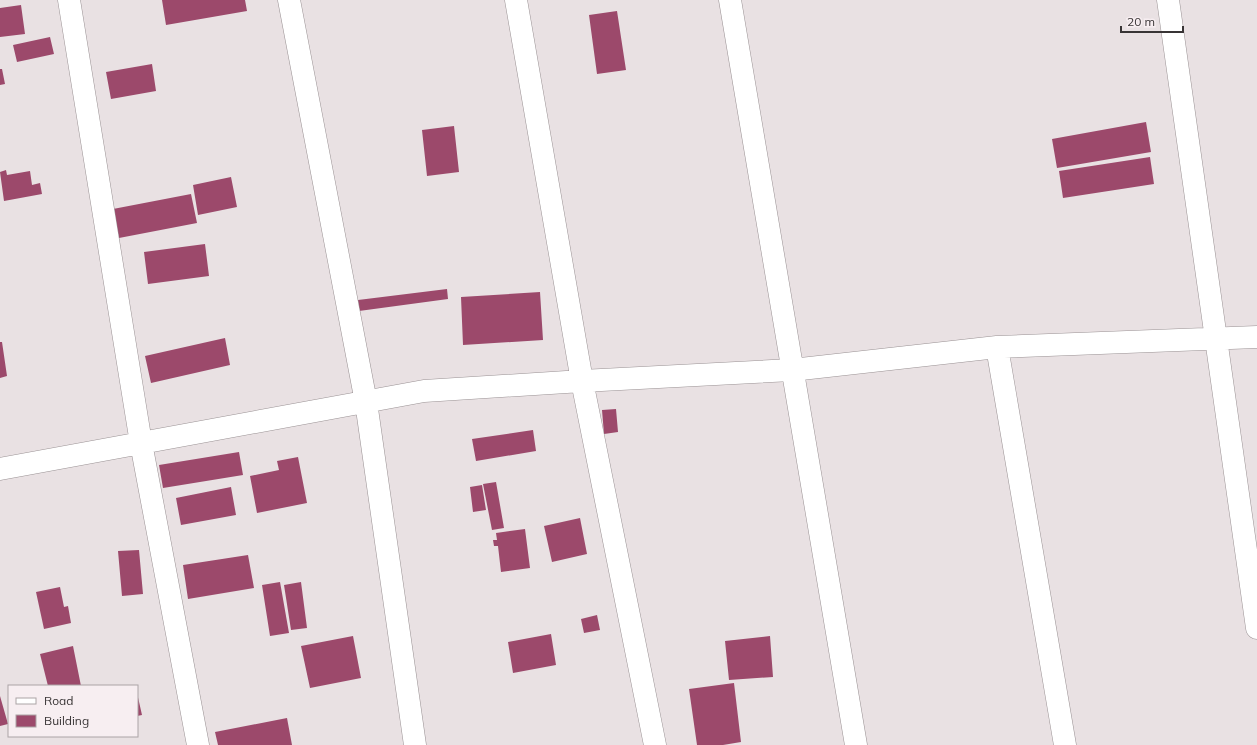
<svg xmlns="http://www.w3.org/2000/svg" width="1257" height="745" viewBox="0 0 1257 745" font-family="Mulish,sans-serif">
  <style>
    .building { fill: #9c496b }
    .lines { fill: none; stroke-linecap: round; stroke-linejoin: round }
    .minor-casing { stroke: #9a9294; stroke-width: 23 }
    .minor { stroke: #fff; stroke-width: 22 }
  </style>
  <rect width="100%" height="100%" fill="#e9e1e3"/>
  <!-- building -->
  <path class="building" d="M162,0h83l2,11 -81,14z
    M21,5l4,29 -25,3v-29z
    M617,11l9,59 -29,4 -8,-59z
    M50,37l4,17 -37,8 -4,-17z
    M152,64l4,27 -45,8 -5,-27z
    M0,69h2l3,15 -5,1z
    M1146,122l5,30 -94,16 -5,-29z
    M454,126l5,46 -32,4 -5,-46z
    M1150,157l4,27 -91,14 -4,-27z
    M6,170l1,5 23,-4 2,14 8,-2 2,11 -38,7 -4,-29z
    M231,177l6,30 -39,8 -5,-30z
    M191,194l6,29 -78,15 -6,-29z
    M205,244l4,32 -61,8 -4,-32z
    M447,289l1,10 -89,12 -1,-11z
    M540,292l3,48 -80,5 -2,-48z
    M225,338l5,27 -79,18 -6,-27z
    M0,342h2l5,34 -7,2z
    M616,409l2,23 -14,2 -2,-24z
    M533,430l3,21 -60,10 -4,-22z
    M239,452l4,23 -80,13 -4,-23z
    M298,457l9,46 -50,10 -7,-37 29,-6 -2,-9z
    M496,482l8,46 -12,2 -9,-46z
    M482,485l4,25 -13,2 -3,-25z
    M231,487l5,28 -55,10 -5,-27z
    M580,518l7,36 -35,8 -8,-36z
    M525,529l5,39 -29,4 -3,-26h-4l-1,-6h4l-1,-7z
    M139,550l4,44 -21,2 -4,-45z
    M248,555l6,33 -66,11 -5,-34z
    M280,582l9,51 -19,3 -8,-51z
    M301,582l6,46 -16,2 -7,-45z
    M60,587l4,20 4,-1 3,17 -27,6 -8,-37z
    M597,615l3,15 -16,3 -3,-14z
    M551,634l5,31 -43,8 -5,-31z
    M353,636l8,42 -51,10 -9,-42z
    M770,636l3,41 -44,3 -4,-39z
    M73,646l8,40h-33l-8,-32z
    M734,683l7,59 -18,3h-26l-8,-56z
    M137,693l5,22 -5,1z
    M0,696l8,28 -8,2z
    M287,718l5,27h-74l-3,-13z"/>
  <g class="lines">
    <defs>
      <path id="minor" d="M69,0l72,443 57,302
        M289,0l77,402 49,343
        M516,0l66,381 73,364
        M730,0l126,745
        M1168,0l89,628
        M997,347l68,398
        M0,469l424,-78 158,-10 210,-11 205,-23 260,-10"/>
    </defs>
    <!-- minor casing -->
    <use href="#minor" class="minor-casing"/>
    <!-- minor -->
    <use href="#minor" class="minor"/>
  </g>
  <!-- legend -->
  <rect x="8" y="685" width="130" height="52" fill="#f7eef1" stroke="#aba4a6"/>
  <rect x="16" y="698" width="20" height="6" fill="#ffffff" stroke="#aba4a6"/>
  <text x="44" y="705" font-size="12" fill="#383435">Road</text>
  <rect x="16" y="715" width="20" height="12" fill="#9c496b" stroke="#aba4a6"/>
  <text x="44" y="725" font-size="12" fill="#383435">Building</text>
  <!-- scale -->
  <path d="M1121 26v6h62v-6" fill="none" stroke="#383435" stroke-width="2"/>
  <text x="1127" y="26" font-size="12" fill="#383435" stroke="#f7eef1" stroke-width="3" paint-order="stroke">20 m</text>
</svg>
